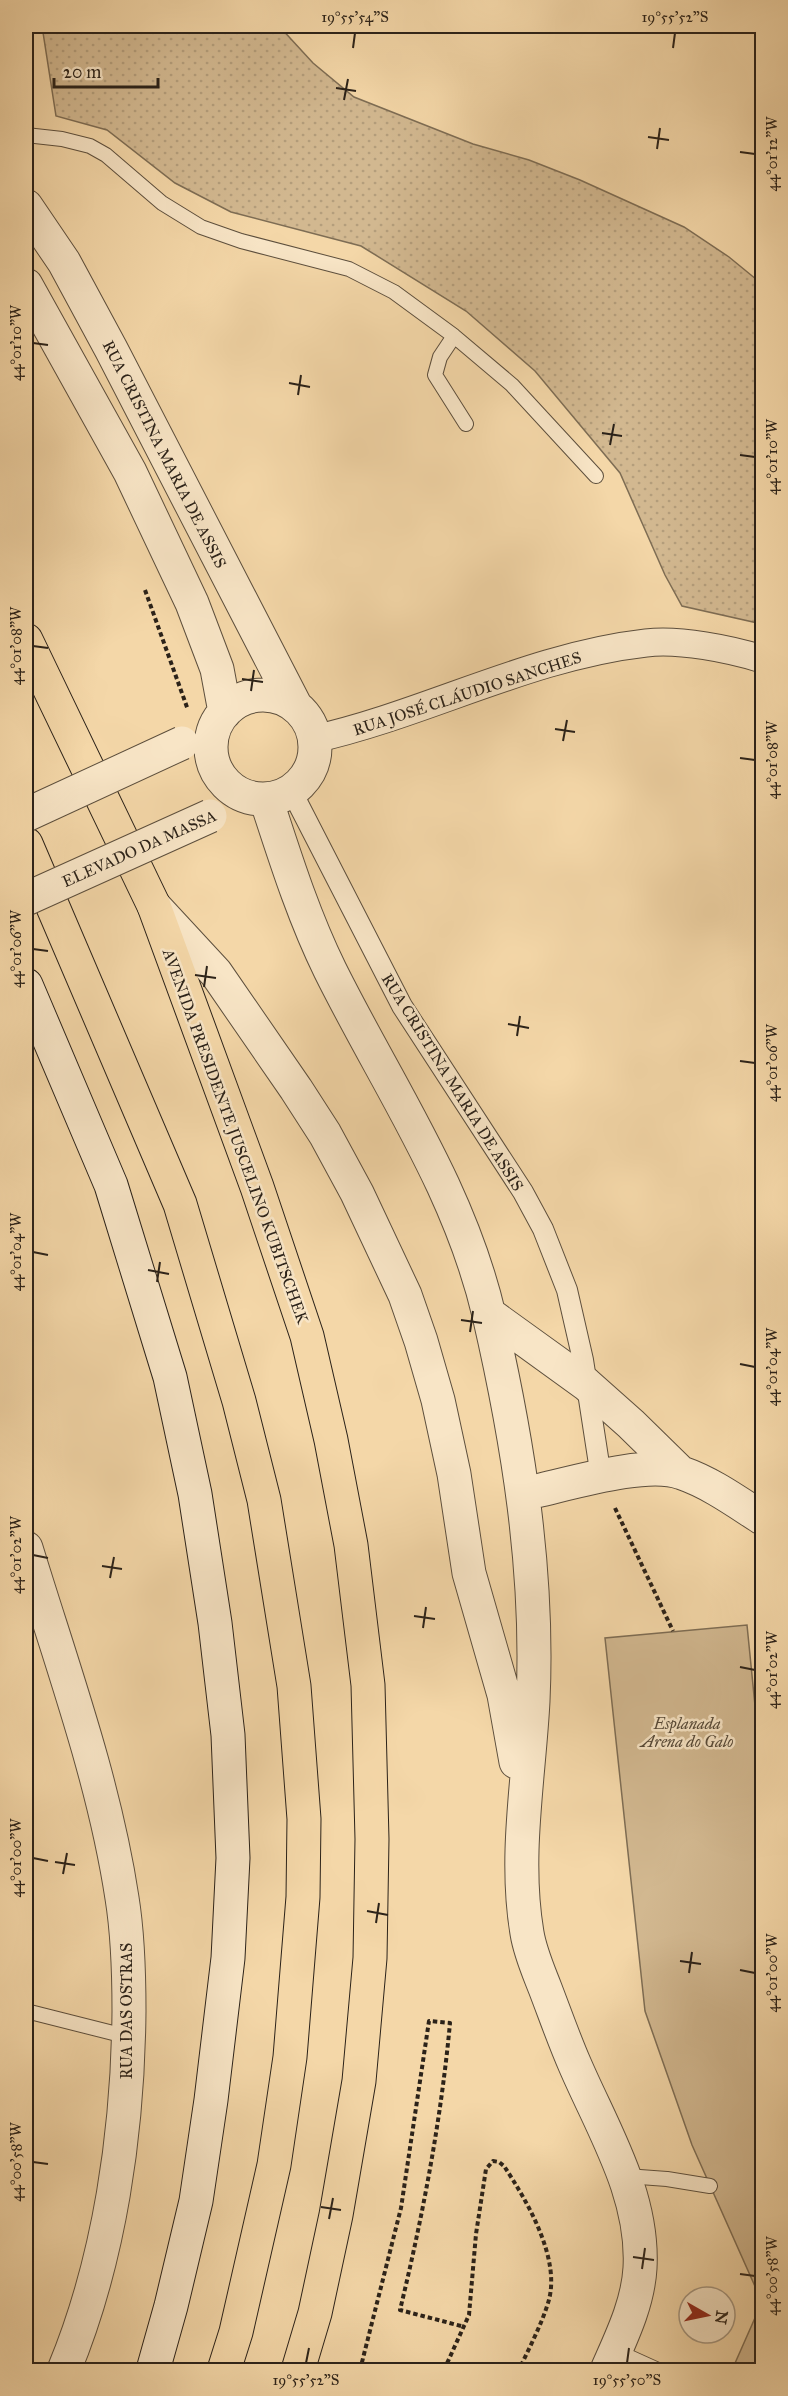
<svg xmlns="http://www.w3.org/2000/svg" width="788" height="2396" viewBox="0 0 788 2396" font-family="'IM FELL Great Primer',serif">
  <style>
    .grass { fill: url(#grass-dots); stroke: #7e6d54; stroke-width: 1.5 }
    .park { fill: #d2b890; stroke: #7e6d54; stroke-width: 1.5 }
    .lines { fill: none; stroke-linecap: round; stroke-linejoin: round }
    .service-casing { stroke: #5d4f3d; stroke-width: 16 }
    .pedestrian-casing { stroke: #5d4f3d; stroke-width: 22 }
    .minor-casing { stroke: #5d4f3d; stroke-width: 29 }
    .tertiary-casing { stroke: #5d4f3d; stroke-width: 35 }
    .secondary-casing { stroke: #2b2219; stroke-width: 35 }
    .trunk-casing { stroke: #2b2219; stroke-width: 35 }
    .path { stroke: #2b2219; stroke-width: 4; stroke-dasharray: 4.5 3; stroke-linecap: butt }
    .service { stroke: #f8e5c6; stroke-width: 14 }
    .pedestrian { stroke: #f8e5c6; stroke-width: 20 }
    .minor { stroke: #f8e5c6; stroke-width: 27 }
    .tertiary { stroke: #f8e5c6; stroke-width: 33 }
    .secondary { stroke: #f8e5c6; stroke-width: 33 }
    .trunk { stroke: #f4d7a8; stroke-width: 33 }
    .tertiary-bridge-casing { stroke: #5d4f3d; stroke-width: 35; stroke-linecap: butt }
    .tertiary-bridge { stroke: #f8e5c6; stroke-width: 33 }
    .ticks { fill: none; stroke: #2b2219; stroke-width: 2 }
    .labels { text-anchor: middle; stroke-width: 5; stroke-linejoin: round; paint-order: stroke }
    .street-label { font-size: 16px; fill: #2b2219; stroke: #f8e5c6 }
    .park-label { font-size: 16px; font-style: italic; fill: #554837; stroke: #f8e5c6 }
    .neatline { fill: none; stroke: #2b2219; stroke-width: 2 }
    .ticks-label { font-size: 15px; text-anchor: middle; fill: #2b2219 }
  </style>
  <defs>
    <pattern id="grass-dots" width="8" height="8" patternUnits="userSpaceOnUse" patternTransform="scale(1.5)"><rect width="8" height="8" fill="#d2b890"/><path d="M2 2h.1M6 6h.1" fill="none" stroke="#b49e7c" stroke-width="1.8" stroke-linecap="round"/></pattern>
  </defs>
  <rect width="100%" height="100%" fill="#f4d7a8"/>
  <filter id="stains"><feTurbulence type="fractalNoise" baseFrequency=".00333" numOctaves="4"/><feColorMatrix values="0 0 0 0 .2 0 0 0 0 .09 0 0 0 0 .02 0 0 0 .5 -.17"/></filter>
  <radialGradient id="worn" r=".72"><stop offset=".6" stop-color="#630" stop-opacity="0"/><stop offset="1" stop-color="#630" stop-opacity=".3"/></radialGradient>
  <!-- grass -->
  <path class="grass" d="M42,26h237l34,37 41,34 119,47 56,16 51,20 104,47 45,30 33,27v340l-80,-18 -17,-31 -45,-102 -85,-102 -69,-60 -105,-65 -130,-34 -56,-29 -68,-53 -51,-14z"/>
  <!-- park -->
  <path class="park" d="M747,1625l15,151v594h-30l30,-68 -70,-157 -47,-134 -40,-373z"/>
  <g class="lines">
    <defs>
      <path id="service" d="M26,135l36,4 28,7 16,9 56,48 39,24 40,14 108,28 45,23 60,44 58,49 84,91
        M454,336l-14,21 -5,18 31,49
        M26,2011l103,26
        M626,2176l41,3 43,7
        M616,2351l42,19"/>
      <path id="pedestrian" d="M291,790l111,216 121,186 20,37 24,61 16,70 18,117"/>
      <path id="minor" d="M314,739c112,-25 216,-83 332,-96 34,-4 84,6 116,16"/>
      <path id="tertiary" d="M26,206l38,56 47,87 185,358
        M26,285l104,187 62,131 25,66 8,43
        M211 747a52 52 0 1 1 104 0a52 52 0 1 1-104 0Z
        M266,799c19,58 37,116 64,171 57,115 129,217 159,345 29,126 50,256 44,386 -4,77 -19,155 -6,232 3,19 11,37 18,55 10,26 19,52 30,77 28,65 69,130 65,203 -2,36 -19,70 -33,102
        M154,906l62,67 80,116 29,45 32,59 48,102 16,46 17,59 16,74 15,99 35,122 12,67
        M489,1314l97,70 45,40 49,48
        M523,1494c40,-8 122,-35 159,-21 29,10 55,29 80,45
        M26,1548c35,115 78,231 96,350 6,37 7,75 7,113 -1,120 -19,248 -65,359"/>
      <path id="secondary" d="M26,985l85,200 59,192 25,117 20,129 13,112 5,123 -5,100 -17,142 -15,101 -25,105 -18,64"/>
      <path id="trunk" d="M26,640l128,266 103,281 50,149 24,104 20,105 17,140 4,154 -2,119 -11,123 -23,134 -21,98 -17,57
        M26,844l154,360 59,197 25,99 30,186 10,133 -1,78 -13,160 -16,108 -38,167 -12,38"/>
    </defs>
    <!-- service casing -->
    <use href="#service" class="service-casing"/>
    <!-- pedestrian casing -->
    <use href="#pedestrian" class="pedestrian-casing"/>
    <!-- minor casing -->
    <use href="#minor" class="minor-casing"/>
    <!-- tertiary casing -->
    <use href="#tertiary" class="tertiary-casing"/>
    <!-- secondary casing -->
    <use href="#secondary" class="secondary-casing"/>
    <!-- trunk casing -->
    <use href="#trunk" class="trunk-casing"/>
    <!-- path -->
    <path class="path" d="M26,530v5
      M145,590l43,120
      M615,1508l58,123
      M360,2370l41,-162 28,-187 21,2c-9,97 -27,192 -50,287l65,17
      M444,2370l25,-55 7,-81 10,-65 7,-8 6,1 5,4c23,35 58,94 44,137 -7,23 -19,45 -29,67"/>
    <!-- service -->
    <use href="#service" class="service"/>
    <!-- pedestrian -->
    <use href="#pedestrian" class="pedestrian"/>
    <!-- minor -->
    <use href="#minor" class="minor"/>
    <!-- tertiary -->
    <use href="#tertiary" class="tertiary"/>
    <!-- secondary -->
    <use href="#secondary" class="secondary"/>
    <!-- trunk -->
    <use href="#trunk" class="trunk"/>
    <defs>
      <path id="tertiary-bridge" d="M26,815l156,-72
        M26,899l184,-83"/>
    </defs>
    <!-- tertiary-bridge casing -->
    <use href="#tertiary-bridge" class="tertiary-bridge-casing"/>
    <!-- tertiary-bridge -->
    <use href="#tertiary-bridge" class="tertiary-bridge"/>
  </g>
  <!-- ticks -->
  <path class="ticks" d="M353,48l2,-15M673,48l2,-15M336,88l20,3M344,100l4,-21M648,137l21,3M657,149l3,-21M740,152l15,2M33,343l15,2M289,383l21,4M298,395l3,-20M602,433l20,3M610,445l4,-21M740,455l15,2M33,646l15,2M242,679l21,3M251,691l3,-21M555,729l20,3M563,741l4,-21M740,758l15,2M33,949l15,2M195,975l21,3M204,987l3,-21M508,1024l21,4M517,1036l3,-20M740,1061l15,2M33,1252l15,3M148,1270l21,4M157,1282l3,-20M461,1320l21,3M470,1332l3,-21M740,1364l15,3M33,1555l15,3M102,1566l20,3M110,1578l4,-21M414,1616l21,3M423,1628l3,-21M740,1667l15,3M33,1858l15,3M55,1862l20,3M63,1874l4,-21M367,1911l21,4M376,1923l3,-20M680,1961l21,3M740,1970l15,3M689,1973l3,-21M33,2162l15,2M321,2207l20,3M329,2219l4,-21M633,2257l21,3M642,2269l3,-21M740,2274l15,2M306,2363l3,-15M627,2363l2,-15"/>
  <g class="labels">
    <!-- street labels -->
    <g class="street-label">
      <text transform="translate(165 454) rotate(63)" y="6">RUA CRISTINA MARIA DE ASSIS</text>
      <text transform="translate(467 693) rotate(-18)" y="6">RUA JOSÉ CLÁUDIO SANCHES</text>
      <text transform="translate(139 848) rotate(-24)" y="6">ELEVADO DA MASSA</text>
      <text transform="translate(453 1082) rotate(58)" y="6">RUA CRISTINA MARIA DE ASSIS</text>
      <text transform="translate(236 1136) rotate(70)" y="6">AVENIDA PRESIDENTE JUSCELINO KUBITSCHEK</text>
      <text transform="translate(126 2011) rotate(-90)" y="6">RUA DAS OSTRAS</text>
    </g>
    <!-- park labels -->
    <g class="park-label">
      <text x="687" y="1729">Esplanada<tspan x="687" dy="18">Arena do Galo</tspan></text>
    </g>
  </g>
  <!-- margin -->
  <rect width="788" height="2396" fill="none" stroke="#f4d7a8" stroke-width="66"/>
  <!-- north arrow -->
  <g transform="translate(707 2315) rotate(99)"><circle r="28" fill="#f8e5c6" stroke="#a69781" stroke-width="1.5"/>
  <path d="M0-4.5L10 22L0 15L-10 22Z" fill="#8f2418"/>
  <text y="-9" font-size="16" font-weight="bold" text-anchor="middle" fill="#2b2219">N</text>
  </g>
  <!-- scale -->
  <path d="M54 78v9h104v-9" fill="none" stroke="#2b2219" stroke-width="3"/>
  <text x="63" y="78" font-size="18" fill="#2b2219" stroke="#f8e5c6" stroke-width="4.5" paint-order="stroke">20 m</text>
  <rect x="33" y="33" width="722" height="2330" class="neatline"/>
  <g class="ticks-label">
    <text x="355" y="22">19°55'54"S</text>
    <text x="675" y="22">19°55'52"S</text>
    <text transform="translate(772 154) rotate(-90)" y="5">44°01'12"W</text>
    <text transform="translate(16 343) rotate(-90)" y="5">44°01'10"W</text>
    <text transform="translate(772 457) rotate(-90)" y="5">44°01'10"W</text>
    <text transform="translate(16 646) rotate(-90)" y="5">44°01'08"W</text>
    <text transform="translate(772 760) rotate(-90)" y="5">44°01'08"W</text>
    <text transform="translate(16 949) rotate(-90)" y="5">44°01'06"W</text>
    <text transform="translate(772 1063) rotate(-90)" y="5">44°01'06"W</text>
    <text transform="translate(16 1252) rotate(-90)" y="5">44°01'04"W</text>
    <text transform="translate(772 1367) rotate(-90)" y="5">44°01'04"W</text>
    <text transform="translate(16 1555) rotate(-90)" y="5">44°01'02"W</text>
    <text transform="translate(772 1670) rotate(-90)" y="5">44°01'02"W</text>
    <text transform="translate(16 1858) rotate(-90)" y="5">44°01'00"W</text>
    <text transform="translate(772 1973) rotate(-90)" y="5">44°01'00"W</text>
    <text transform="translate(16 2162) rotate(-90)" y="5">44°00'58"W</text>
    <text transform="translate(772 2276) rotate(-90)" y="5">44°00'58"W</text>
    <text x="306" y="2385">19°55'52"S</text>
    <text x="627" y="2385">19°55'50"S</text>
  </g>
  <rect width="100%" height="100%" filter="url(#stains)"/>
  <rect width="100%" height="100%" fill="url(#worn)"/>
</svg>
